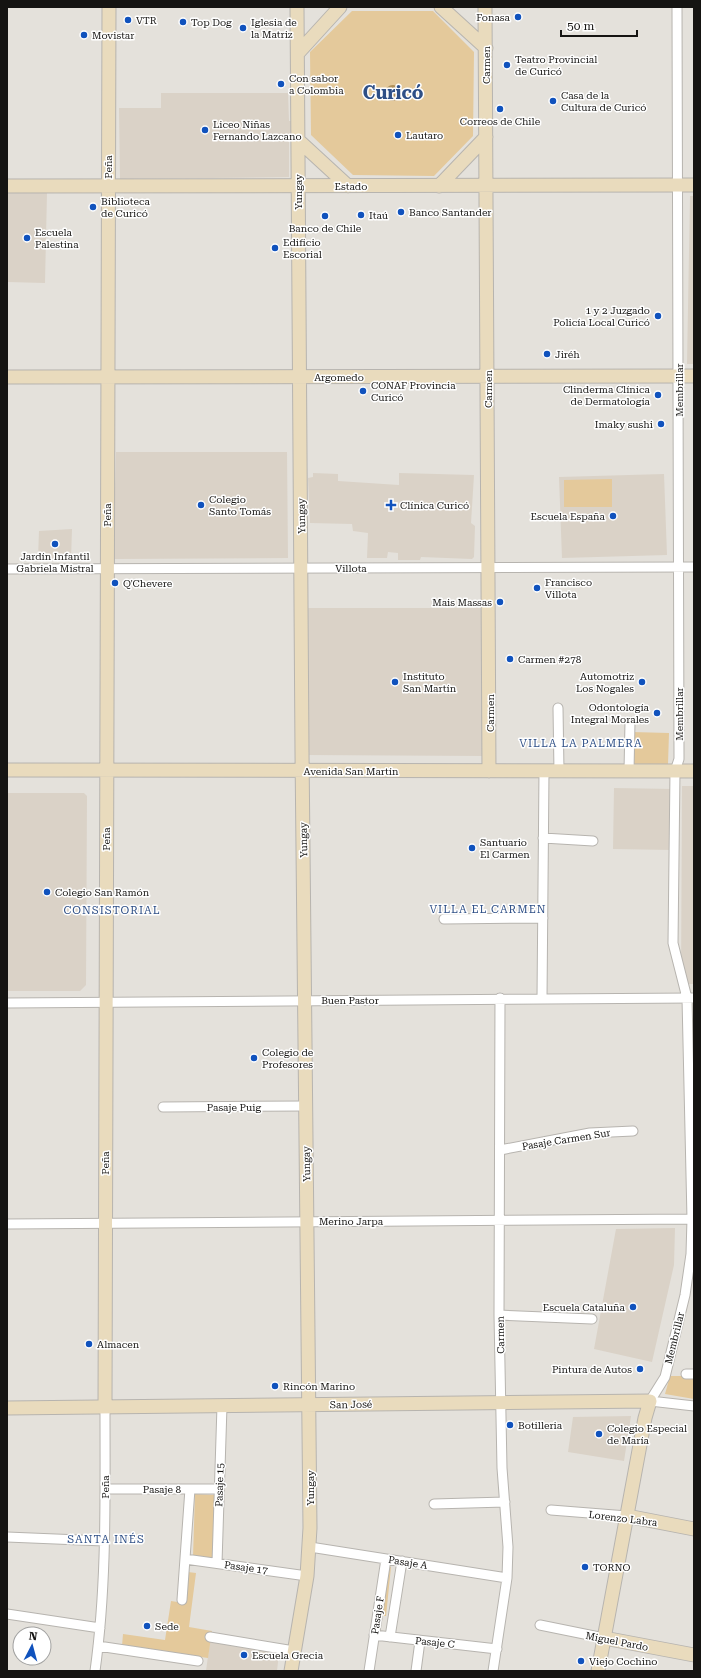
<svg xmlns="http://www.w3.org/2000/svg" width="701" height="1678" viewBox="0 0 701 1678" font-family="'Roboto Serif',serif">
  <style>
    .built { fill: #dad2c7 }
    .green { fill: #e4c99b }
    .water { fill: #b08f57 }
    .lines { fill: none; stroke-linecap: round; stroke-linejoin: round }
    .street-casing { stroke: #b7b4af; stroke-width: 11 }
    .secondary-casing { stroke: #b7b4af; stroke-width: 15 }
    .street { stroke: #fff; stroke-width: 9 }
    .secondary { stroke: #e9dbbd; stroke-width: 13 }
    .poi-dot { fill: #1052bd; stroke: #fff; stroke-width: 1.5 }
    .labels { text-anchor: middle; stroke-width: 3; stroke-linejoin: round; paint-order: stroke }
    .poi-label { font-size: 10px; fill: #151412; stroke: #fff; text-anchor: start }
    .street-label { font-size: 10px; fill: #151412; stroke: #fff }
    .neighbourhood-label { font-size: 11px; letter-spacing: 1px; fill: #2e4f86; stroke: #fff }
    .town-label { font-size: 18px; font-weight: bold; fill: #2e4f86; stroke: #fff }
  </style>
  <rect width="100%" height="100%" fill="#e4e1db"/>
  <!-- built -->
  <path class="built" d="M161,93h127l1,28h2v17l-2,1v38l-169,2 -1,-71h42z
    M7,192l40,1 -2,90 -38,-1z
    M690,196h4v168h-7z
    M116,452h171l1,106 -175,1z
    M313,473l25,1v7l61,4v-12l75,2 -3,48 4,3 -1,31 -2,2 -51,-2 -1,3h-22v-7l-10,-1 -1,6h-20l1,-25 -15,-2 -1,-7 -42,-1 -2,-45 5,-1z
    M664,474l3,81 -105,3 -3,-81z
    M72,529l-1,30 -33,-1 1,-27z
    M304,608h181l1,148 -180,-1z
    M682,786h12v198h-13z
    M614,788l59,1 -1,61 -59,-1z
    M7,793h77l3,3 -1,189 -6,6h-73z
    M675,1228l-1,37 -22,97 -58,-13 22,-120z
    M631,1416l-7,45 -56,-9 5,-35z
    M210,1641l69,12 -2,18h-71z"/>
  <!-- green -->
  <path class="green" d="M352,11h81l41,41 -1,84 -39,40 -81,-1 -42,-40 -1,-83z
    M612,479v28h-48v-27z
    M632,732l37,1 -1,31h-36z
    M670,1376h24v23l-29,-5z
    M195,1494l20,1 -2,62h-20z
    M386,1566l5,1 -5,49h-7z
    M188,1572l8,1 -7,54 23,4 -4,27 -86,-12 1,-12 42,6 6,-39 13,2z"/>
  <!-- water -->
  <path class="water" d="M385 93a8 8 0 1 1 16 0a8 8 0 1 1-16 0Z"/>
  <g class="lines">
    <defs>
      <path id="street" d="M677,7l2,747v5l-4,12 -2,172 14,55 5,221 -1,35 -6,41 -20,82 -15,24 44,5
        M7,569l687,-2
        M558,708l1,63
        M629,771l1,-49
        M543,838l50,3
        M444,919l99,-1
        M542,998l2,-227
        M7,1003l687,-5
        M163,1107l143,-1
        M500,1150l90,-17 43,-2
        M7,1224l687,-5
        M499,1315l93,4
        M686,1374h8
        M105,1489h114
        M434,1504l71,-2
        M551,1510l76,6
        M7,1537l97,4
        M310,1547l197,31
        M185,1559l122,17
        M217,1563l5,-157
        M182,1600l8,-111
        M7,1614l93,14
        M540,1625l64,13
        M374,1635l123,14
        M210,1637l84,14
        M390,1637l12,-76
        M98,1646l100,15
        M95,1671c12,-87 10,-176 10,-264
        M369,1671l17,-112
        M416,1671l4,-30
        M493,1671l14,-93 1,-31 -6,-79 -3,-153 1,-317"/>
      <path id="secondary" d="M441,7l45,41
        M485,7l4,764
        M298,53l42,-46
        M298,140l50,46
        M7,186l687,-1
        M439,186l47,-49
        M7,377l687,-1
        M7,770l687,1
        M105,1407l4,-1400
        M7,1408l643,-7 -5,17 -47,253
        M627,1516l67,13
        M604,1638l90,17
        M291,1671l16,-95 3,-48 -8,-776 -5,-745"/>
    </defs>
    <!-- street casing -->
    <use href="#street" class="street-casing"/>
    <!-- secondary casing -->
    <use href="#secondary" class="secondary-casing"/>
    <!-- street -->
    <use href="#street" class="street"/>
    <!-- secondary -->
    <use href="#secondary" class="secondary"/>
  </g>
  <!-- markers -->
  <g class="poi-dot">
    <circle cx="518" cy="17" r="4"/>
    <circle cx="128" cy="20" r="4"/>
    <circle cx="183" cy="22" r="4"/>
    <circle cx="243" cy="28" r="4"/>
    <circle cx="84" cy="35" r="4"/>
    <circle cx="507" cy="65" r="4"/>
    <circle cx="281" cy="84" r="4"/>
    <circle cx="553" cy="101" r="4"/>
    <circle cx="500" cy="109" r="4"/>
    <circle cx="205" cy="130" r="4"/>
    <circle cx="398" cy="135" r="4"/>
    <circle cx="93" cy="207" r="4"/>
    <circle cx="401" cy="212" r="4"/>
    <circle cx="361" cy="215" r="4"/>
    <circle cx="325" cy="216" r="4"/>
    <circle cx="27" cy="238" r="4"/>
    <circle cx="275" cy="248" r="4"/>
    <circle cx="658" cy="316" r="4"/>
    <circle cx="547" cy="354" r="4"/>
    <circle cx="363" cy="391" r="4"/>
    <circle cx="658" cy="395" r="4"/>
    <circle cx="661" cy="424" r="4"/>
    <circle cx="201" cy="505" r="4"/>
    <path d="M389 499h4v4h4v4h-4v4h-4v-4h-4v-4h4z"/>
    <circle cx="613" cy="516" r="4"/>
    <circle cx="55" cy="544" r="4"/>
    <circle cx="115" cy="583" r="4"/>
    <circle cx="537" cy="588" r="4"/>
    <circle cx="500" cy="602" r="4"/>
    <circle cx="510" cy="659" r="4"/>
    <circle cx="395" cy="682" r="4"/>
    <circle cx="642" cy="682" r="4"/>
    <circle cx="657" cy="713" r="4"/>
    <circle cx="472" cy="848" r="4"/>
    <circle cx="47" cy="892" r="4"/>
    <circle cx="254" cy="1058" r="4"/>
    <circle cx="633" cy="1307" r="4"/>
    <circle cx="89" cy="1344" r="4"/>
    <circle cx="640" cy="1369" r="4"/>
    <circle cx="275" cy="1386" r="4"/>
    <circle cx="510" cy="1425" r="4"/>
    <circle cx="599" cy="1434" r="4"/>
    <circle cx="585" cy="1567" r="4"/>
    <circle cx="147" cy="1626" r="4"/>
    <circle cx="244" cy="1655" r="4"/>
    <circle cx="581" cy="1661" r="4"/>
  </g>
  <g class="labels">
    <!-- poi labels -->
    <g class="poi-label">
      <text x="510" y="21" text-anchor="end">Fonasa</text>
      <text x="136" y="24">VTR</text>
      <text x="191" y="26">Top Dog</text>
      <text x="251" y="26">Iglesia de<tspan x="251" dy="12">la Matriz</tspan></text>
      <text x="92" y="39">Movistar</text>
      <text x="515" y="63">Teatro Provincial<tspan x="515" dy="12">de Curicó</tspan></text>
      <text x="289" y="82">Con sabor<tspan x="289" dy="12">a Colombia</tspan></text>
      <text x="561" y="99">Casa de la<tspan x="561" dy="12">Cultura de Curicó</tspan></text>
      <text x="500" y="125" text-anchor="middle">Correos de Chile</text>
      <text x="213" y="128">Liceo Niñas<tspan x="213" dy="12">Fernando Lazcano</tspan></text>
      <text x="406" y="139">Lautaro</text>
      <text x="101" y="205">Biblioteca<tspan x="101" dy="12">de Curicó</tspan></text>
      <text x="409" y="216">Banco Santander</text>
      <text x="369" y="219">Itaú</text>
      <text x="325" y="232" text-anchor="middle">Banco de Chile</text>
      <text x="35" y="236">Escuela<tspan x="35" dy="12">Palestina</tspan></text>
      <text x="283" y="246">Edificio<tspan x="283" dy="12">Escorial</tspan></text>
      <text x="650" y="314" text-anchor="end">1 y 2 Juzgado<tspan x="650" dy="12">Policía Local Curicó</tspan></text>
      <text x="555" y="358">Jiréh</text>
      <text x="371" y="389">CONAF Provincia<tspan x="371" dy="12">Curicó</tspan></text>
      <text x="650" y="393" text-anchor="end">Clinderma Clínica<tspan x="650" dy="12">de Dermatología</tspan></text>
      <text x="653" y="428" text-anchor="end">Imaky sushi</text>
      <text x="209" y="503">Colegio<tspan x="209" dy="12">Santo Tomás</tspan></text>
      <text x="400" y="509">Clínica Curicó</text>
      <text x="605" y="520" text-anchor="end">Escuela España</text>
      <text x="55" y="560" text-anchor="middle">Jardín Infantil<tspan x="55" dy="12">Gabriela Mistral</tspan></text>
      <text x="545" y="586">Francisco<tspan x="545" dy="12">Villota</tspan></text>
      <text x="123" y="587">Q'Chevere</text>
      <text x="492" y="606" text-anchor="end">Mais Massas</text>
      <text x="518" y="663">Carmen #278</text>
      <text x="403" y="680">Instituto<tspan x="403" dy="12">San Martín</tspan></text>
      <text x="634" y="680" text-anchor="end">Automotriz<tspan x="634" dy="12">Los Nogales</tspan></text>
      <text x="649" y="711" text-anchor="end">Odontología<tspan x="649" dy="12">Integral Morales</tspan></text>
      <text x="480" y="846">Santuario<tspan x="480" dy="12">El Carmen</tspan></text>
      <text x="55" y="896">Colegio San Ramón</text>
      <text x="262" y="1056">Colegio de<tspan x="262" dy="12">Profesores</tspan></text>
      <text x="625" y="1311" text-anchor="end">Escuela Cataluña</text>
      <text x="97" y="1348">Almacen</text>
      <text x="632" y="1373" text-anchor="end">Pintura de Autos</text>
      <text x="283" y="1390">Rincón Marino</text>
      <text x="518" y="1429">Botilleria</text>
      <text x="607" y="1432">Colegio Especial<tspan x="607" dy="12">de María</tspan></text>
      <text x="593" y="1571">TORNO</text>
      <text x="155" y="1630">Sede</text>
      <text x="252" y="1659">Escuela Grecia</text>
      <text x="589" y="1665">Viejo Cochino</text>
    </g>
    <!-- street labels -->
    <g class="street-label">
      <text transform="translate(486 65) rotate(-90)" y="4">Carmen</text>
      <text transform="translate(108 167) rotate(-90)" y="4">Peña</text>
      <text x="351" y="190">Estado</text>
      <text transform="translate(298 192) rotate(-90)" y="4">Yungay</text>
      <text x="339" y="381">Argomedo</text>
      <text transform="translate(488 389) rotate(-90)" y="4">Carmen</text>
      <text transform="translate(679 390) rotate(-90)" y="4">Membrillar</text>
      <text transform="translate(107 515) rotate(-90)" y="4">Peña</text>
      <text transform="translate(301 516) rotate(-91)" y="4">Yungay</text>
      <text x="351" y="572">Villota</text>
      <text transform="translate(490 713) rotate(-90)" y="4">Carmen</text>
      <text transform="translate(679 714) rotate(-90)" y="4">Membrillar</text>
      <text x="351" y="775">Avenida San Martín</text>
      <text transform="translate(106 839) rotate(-90)" y="4">Peña</text>
      <text transform="translate(303 840) rotate(-91)" y="4">Yungay</text>
      <text x="350" y="1004">Buen Pastor</text>
      <text x="234" y="1111">Pasaje Puig</text>
      <text transform="translate(566 1139) rotate(-9)" y="4">Pasaje Carmen Sur</text>
      <text transform="translate(105 1163) rotate(-90)" y="4">Peña</text>
      <text transform="translate(306 1164) rotate(-91)" y="4">Yungay</text>
      <text x="351" y="1225">Merino Jarpa</text>
      <text transform="translate(500 1335) rotate(-91)" y="4">Carmen</text>
      <text transform="translate(674 1338) rotate(-76)" y="4">Membrillar</text>
      <text transform="translate(351 1404) rotate(-1)" y="4">San José</text>
      <text transform="translate(219 1485) rotate(-88)" y="4">Pasaje 15</text>
      <text transform="translate(105 1487) rotate(-90)" y="4">Peña</text>
      <text transform="translate(310 1488) rotate(-90)" y="4">Yungay</text>
      <text x="162" y="1493">Pasaje 8</text>
      <text transform="translate(623 1518) rotate(7)" y="4">Lorenzo Labra</text>
      <text transform="translate(408 1562) rotate(9)" y="4">Pasaje A</text>
      <text transform="translate(246 1567) rotate(8)" y="4">Pasaje 17</text>
      <text transform="translate(377 1615) rotate(-81)" y="4">Pasaje F</text>
      <text transform="translate(617 1641) rotate(11)" y="4">Miguel Pardo</text>
      <text transform="translate(435 1642) rotate(6)" y="4">Pasaje C</text>
    </g>
    <!-- neighbourhood labels -->
    <g class="neighbourhood-label">
      <text x="581" y="747">VILLA LA PALMERA</text>
      <text x="488" y="913">VILLA EL CARMEN</text>
      <text x="112" y="914">CONSISTORIAL</text>
      <text x="106" y="1543">SANTA INÉS</text>
    </g>
    <!-- town labels -->
    <g class="town-label">
      <text x="393" y="99">Curicó</text>
    </g>
  </g>
  <!-- border -->
  <rect width="701" height="1678" fill="none" stroke="#151412" stroke-width="16"/>
  <!-- north arrow -->
  <g transform="translate(32 1646) rotate(6)"><circle r="19" fill="#ffffff" stroke="#a1a1a0"/>
  <path d="M0-3L7 15L0 10L-7 15Z" fill="#1052bd"/>
  <text y="-6" font-size="11" font-weight="bold" text-anchor="middle" fill="#151412">N</text>
  </g>
  <!-- scale -->
  <path d="M561 30v6h76v-6" fill="none" stroke="#151412" stroke-width="2"/>
  <text x="567" y="30" font-size="12" fill="#151412" stroke="#ffffff" stroke-width="3" paint-order="stroke">50 m</text>
</svg>
